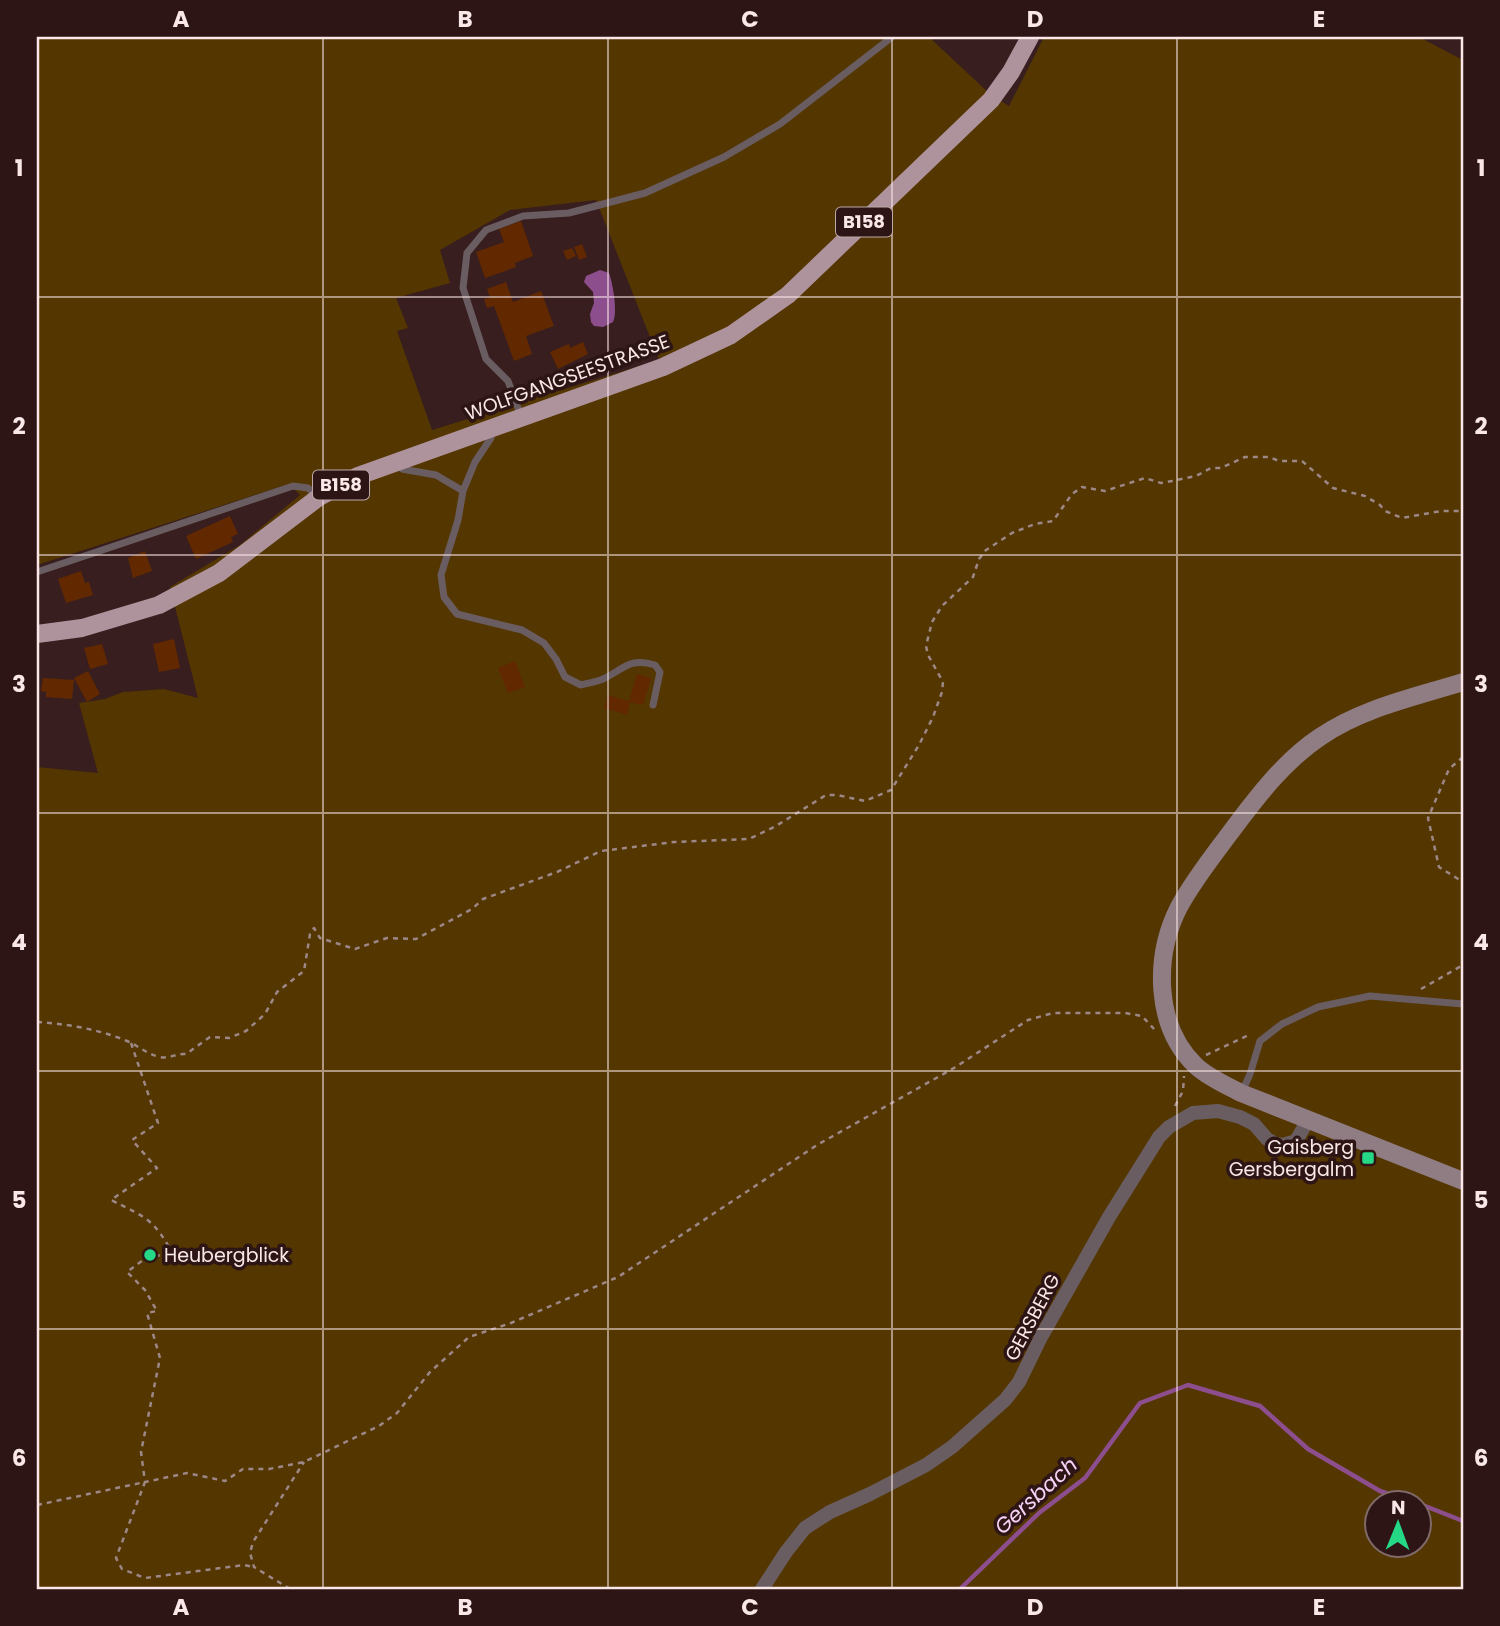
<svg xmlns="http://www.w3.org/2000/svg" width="1500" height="1626" viewBox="0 0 1500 1626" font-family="Poppins,sans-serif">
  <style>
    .green { fill: #543601; fill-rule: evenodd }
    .water { fill: #8d4e8e }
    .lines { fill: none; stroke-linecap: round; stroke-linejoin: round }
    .stream { stroke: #8d4e8e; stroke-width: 4.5 }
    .building { fill: #622800 }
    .path { stroke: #9d8787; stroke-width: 2.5; stroke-dasharray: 5 5; stroke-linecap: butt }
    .service { stroke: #6a5d62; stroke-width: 7 }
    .minor { stroke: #6a5d62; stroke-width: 14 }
    .secondary { stroke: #907c83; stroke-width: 18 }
    .primary { stroke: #ae939d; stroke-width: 18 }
    .grid { fill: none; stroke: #fae7e7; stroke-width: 2; stroke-opacity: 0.55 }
    .poi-dot { fill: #25d886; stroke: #2e1515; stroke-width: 2.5 }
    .labels { text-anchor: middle; stroke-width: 7; stroke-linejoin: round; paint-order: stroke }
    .shield { fill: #2e1515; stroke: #bda8a8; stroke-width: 2 }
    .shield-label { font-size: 18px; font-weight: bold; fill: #fae7e7 }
    .street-label { font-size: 19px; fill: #fae7e7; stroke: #2e1515 }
    .poi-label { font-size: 19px; fill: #fae7e7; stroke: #2e1515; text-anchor: end }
    .water-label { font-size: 21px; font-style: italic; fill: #f7d4f7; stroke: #2e1515 }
    .neatline { fill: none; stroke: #fae7e7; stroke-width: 2.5 }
    .grid-label { font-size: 23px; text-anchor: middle; font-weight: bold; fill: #fae7e7 }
  </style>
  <rect width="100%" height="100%" fill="#381e1e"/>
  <!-- green -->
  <path class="green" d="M37,37h892l61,57 19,12 35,-69h375l44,23v1529h-1426v-822l61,6 -19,-70 26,-4 18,-7 41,-3 34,9 -28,-111 70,-42 60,-50 -11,-11 -252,81zM596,200l63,160 -227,70 -35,-99 11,-3 -12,-30 54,-15 -10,-33 70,-40zM1378,1504h42v42h-42z"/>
  <!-- water -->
  <path class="water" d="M600,270l9,3c4,11 9,40 4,49l-10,5 -9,-1 -3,-4 -1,-8 4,-11 -1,-11 -9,-10 2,-6z"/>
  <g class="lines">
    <!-- stream -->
    <path class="stream" d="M1420,1504l43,17
      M960,1589l79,-76 46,-35 55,-75 48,-18 72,21 48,43 72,42 38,13"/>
  </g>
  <!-- building -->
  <path class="building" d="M521,221l12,35 -18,7 1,4 -31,11 -9,-26 28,-10 -5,-13z
    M582,244l5,13 -8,3 -5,-13z
    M572,248l4,8 -9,4 -4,-9z
    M506,282l7,20 28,-11 13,35 -28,10 6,18 -18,7 -20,-55 -7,2 -3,-9 6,-2 -3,-8z
    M583,342l5,12 -30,15 -8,-17 19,-8 1,4z
    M230,516l8,18 -7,3 2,5 -37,17 -10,-23z
    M145,551l7,20 -19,7 -5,-20z
    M81,571l4,12 4,-1 4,13 -27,8 -8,-24z
    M174,639l6,29 -21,4 -6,-28z
    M102,644l6,20 -18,5 -6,-21z
    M515,661l10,26 -17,6 -10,-25z
    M88,671l12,23 -13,8 -13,-24z
    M637,674l14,4 -8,27 -13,-3 -3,13 -23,-7 4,-13 21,6z
    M43,678l31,2 -2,19 -26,-2v-5l-5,-1z"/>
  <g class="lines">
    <!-- path -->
    <path class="path" d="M1463,757l-14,12 -21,49 11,49 24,15
      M1421,989l42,-24
      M37,1022c30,2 61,7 90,19 12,5 19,13 33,16 9,2 17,-4 26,-3l24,-17 19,1 17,-7 19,-17 12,-22 27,-21 6,-37 4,-6 6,10 35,11 32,-11 29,1 56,-30 11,-10 74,-27 44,-21 73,-9 75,-3 27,-13 50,-31h11l28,6 26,-11 28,-45 14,-28 9,-25 1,-10 -15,-27 -2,-9 6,-24 10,-16 31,-29 6,-18 7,-9 26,-17 23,-9 18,-3 19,-27 10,-7 23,4 40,-13 16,5 11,-2 24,-5 15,-8h10l24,-11h24l10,4h23l31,27 32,8 15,9 5,6 17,7 39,-7h22
      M131,1043l27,80 -26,17 25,28 -46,32c36,18 43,19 63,56l-24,-1 -23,17 18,18 12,21 -10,2 13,45 -19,94 4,30 42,-9 38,8 18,-12h26l35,-7 75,-36 18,-13 33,-41 39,-35 42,-14 107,-46 199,-132 137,-77 74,-48 25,-7h72l17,3 12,13
      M1206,1055l45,-21
      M1175,1106l8,-15 1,-15
      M37,1505l108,-23 -29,76 6,11 23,9 99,-13 10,2
      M290,1589l-36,-22 -4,-14 3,-11 51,-80"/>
    <!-- service -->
    <path class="service" d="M521,416l-13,-35 -22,-22 -23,-71 4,-35 19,-23 37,-14 46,-3 76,-20 79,-36 56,-33 112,-87
      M489,432l2,6 -16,24 -12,29 -5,29 -17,55 3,22 13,17 65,16 22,13 12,16 9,18 16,8c7,-2 15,-3 22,-6 21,-10 27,-22 52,-14l5,7 -7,33
      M399,464l3,5 34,6 27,16
      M37,572l256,-86 15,2 10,9
      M1242,1092l8,-18 10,-33 22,-17 36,-17 52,-11 93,8"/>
    <!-- minor -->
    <path class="minor" d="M762,1589l24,-37 19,-24 25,-16 40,-18 56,-29 26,-18 53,-47 14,-18 22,-45 68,-120 50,-80 10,-10 24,-14 25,-2 22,6 14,7 13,15 9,5 7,1 13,-4 12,-21"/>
    <!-- secondary -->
    <path class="secondary" d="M1463,682c-48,15 -101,26 -143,55 -36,24 -64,61 -90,96 -18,24 -37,48 -51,74 -25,49 -25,119 17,159 13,12 30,19 45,27l222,88"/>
    <!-- primary -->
    <path class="primary" d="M37,634l45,-6 77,-23 60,-32 100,-76 39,-21 305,-109 68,-32 57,-40 203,-195 20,-28 19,-35"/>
  </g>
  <!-- grid -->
  <path class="grid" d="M323,37v1552M608,37v1552M892,37v1552M1177,37v1552M37,297h1426M37,555h1426M37,813h1426M37,1071h1426M37,1329h1426"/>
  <!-- markers -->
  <g class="poi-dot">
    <rect x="1361" y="1151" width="14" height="14" rx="3.5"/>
    <circle cx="150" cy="1255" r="7"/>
  </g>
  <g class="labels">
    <!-- shield labels -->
    <g class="shield">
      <rect x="836" y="207.5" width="56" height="29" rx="5"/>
      <rect x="313" y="470.5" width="56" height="29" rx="5"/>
    </g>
    <g class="shield-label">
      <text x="864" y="228">B158</text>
      <text x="341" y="491">B158</text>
    </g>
    <!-- street labels -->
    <g class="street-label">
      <text transform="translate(567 377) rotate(-20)" y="7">WOLFGANGSEESTRASSE</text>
      <text transform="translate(1032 1317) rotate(-62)" y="7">GERSBERG</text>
    </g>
    <!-- poi labels -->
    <g class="poi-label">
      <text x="1354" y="1154">Gaisberg<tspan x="1354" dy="22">Gersbergalm</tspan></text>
      <text x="164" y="1262" text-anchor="start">Heubergblick</text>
    </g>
    <!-- water labels -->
    <g class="water-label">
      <text transform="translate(1036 1496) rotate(-42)" y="7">Gersbach</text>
    </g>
  </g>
  <!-- border -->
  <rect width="1500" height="1626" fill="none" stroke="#2e1515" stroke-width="77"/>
  <!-- north arrow -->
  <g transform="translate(1398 1524) rotate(1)"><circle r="33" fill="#2e1515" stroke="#806969" stroke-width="2"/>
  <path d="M0-5L12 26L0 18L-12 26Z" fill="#25d886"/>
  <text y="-10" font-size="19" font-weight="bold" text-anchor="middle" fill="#fae7e7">N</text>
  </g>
  <rect x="38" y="38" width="1424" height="1550" class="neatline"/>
  <g class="grid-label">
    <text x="181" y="27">A</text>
    <text x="465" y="27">B</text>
    <text x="750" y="27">C</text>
    <text x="1035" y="27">D</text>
    <text x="1319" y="27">E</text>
    <text x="19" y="176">1</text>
    <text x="1481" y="176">1</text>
    <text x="19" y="434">2</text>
    <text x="1481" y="434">2</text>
    <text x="19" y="692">3</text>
    <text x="1481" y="692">3</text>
    <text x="19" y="950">4</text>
    <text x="1481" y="950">4</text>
    <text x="19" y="1208">5</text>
    <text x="1481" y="1208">5</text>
    <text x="19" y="1466">6</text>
    <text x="1481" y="1466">6</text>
    <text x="181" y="1615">A</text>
    <text x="465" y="1615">B</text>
    <text x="750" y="1615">C</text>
    <text x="1035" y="1615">D</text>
    <text x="1319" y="1615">E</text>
  </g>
</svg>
